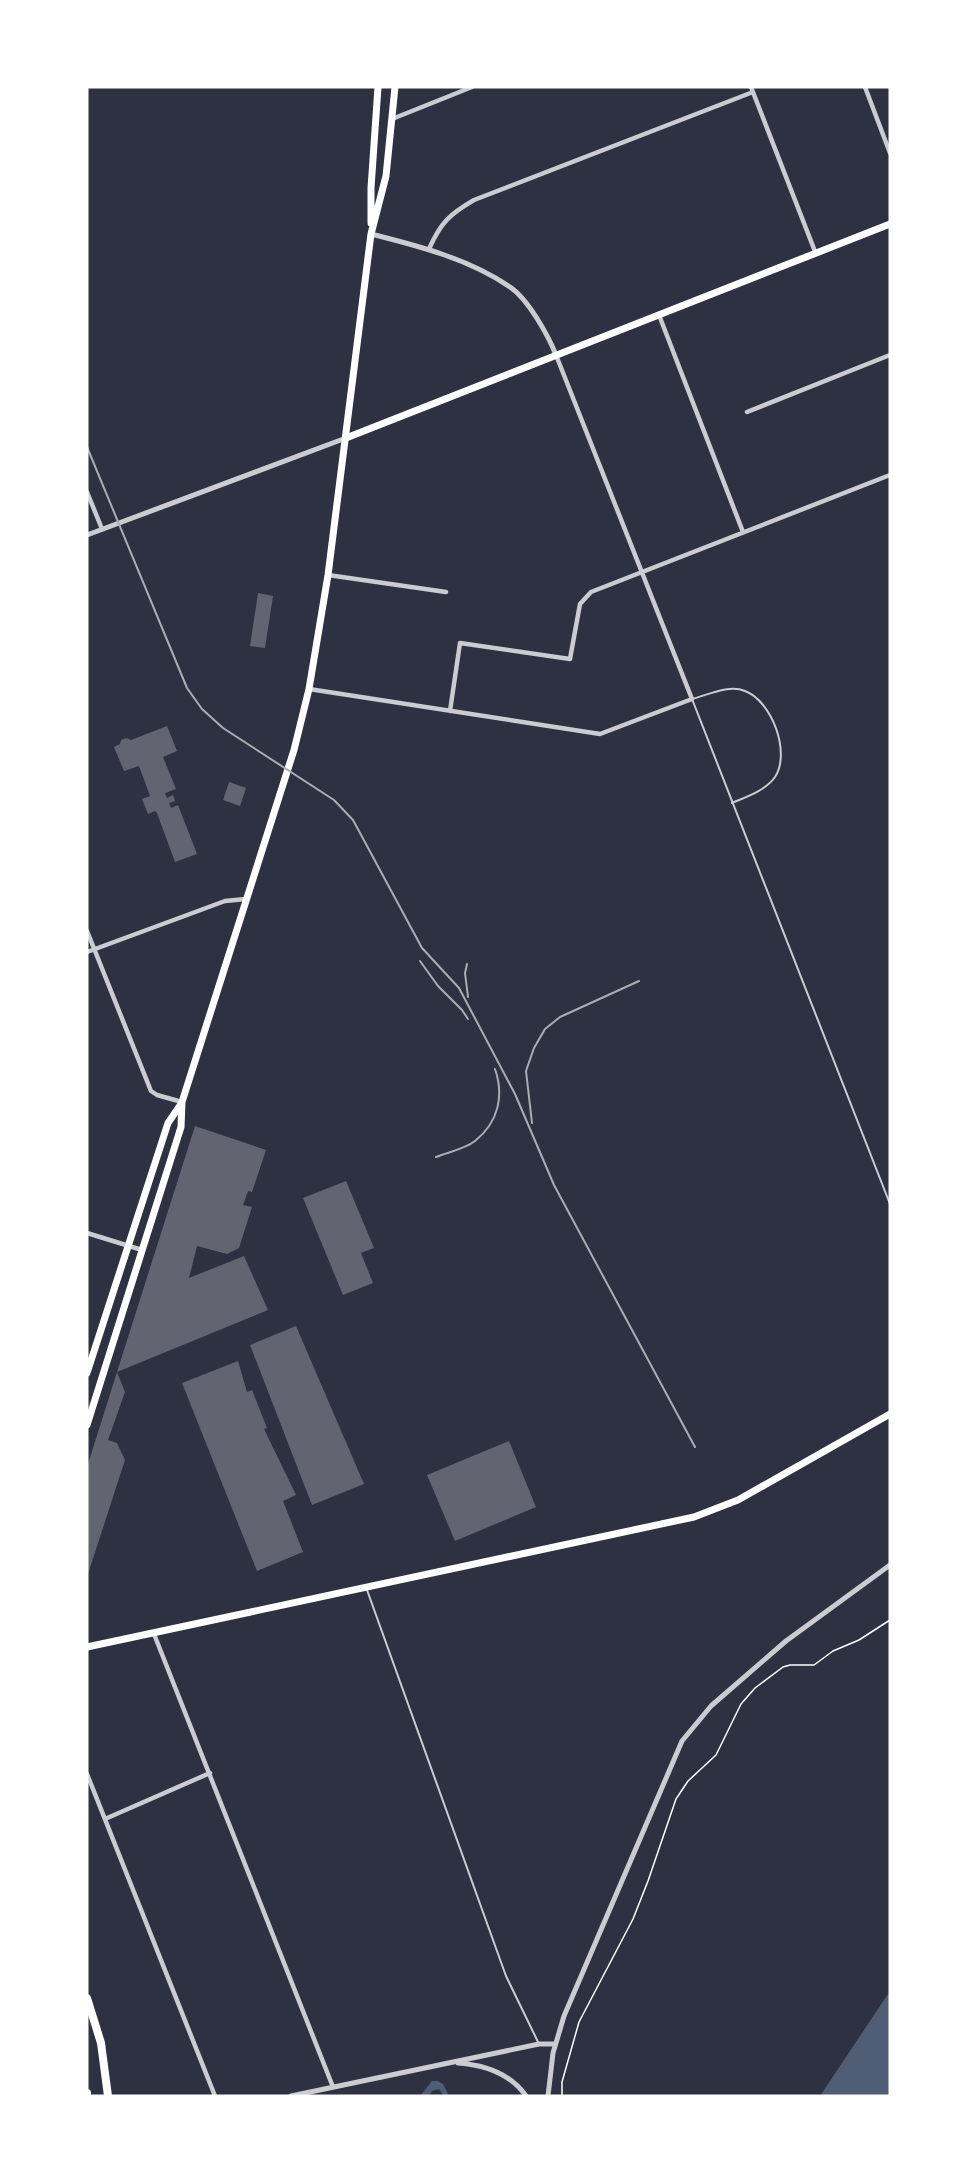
<svg xmlns="http://www.w3.org/2000/svg" width="977" height="2183" viewBox="0 0 977 2183" font-family="'PT Sans',sans-serif">
  <style>
    .water { fill: #4f5d75 }
    .building { fill: #626471 }
    .lines { fill: none; stroke-linecap: round; stroke-linejoin: round }
    .path { stroke: #fff; stroke-width: 1.5 }
    .service { stroke: #caccd0; stroke-width: 2 }
    .minor { stroke: #caccd0; stroke-width: 4.5 }
    .tertiary { stroke: #caccd0; stroke-width: 5 }
    .primary { stroke: #fff; stroke-width: 7 }
    .trunk { stroke: #fff; stroke-width: 7 }
    .motorway { stroke: #fff; stroke-width: 8 }
    .rail { stroke: #abadb3; stroke-width: 2 }
  </style>
  <rect width="100%" height="100%" fill="#2d3142"/>
  <!-- water -->
  <path class="water" d="M890,1991v105h-70z
    M432,2081h6l5,3 6,12h-5l-5,-7 -7,2 -3,5h-9z"/>
  <!-- building -->
  <path class="building" d="M258,593l15,3 -8,52 -15,-2z
    M167,726l10,25 -14,6 13,32 -11,4 2,5 6,-3 2,6 -6,2 2,5 7,-3 19,49 -22,8 -18,-49 -2,-2 -7,3 -6,-15 8,-3 -11,-30 -15,5 -10,-24 6,-3 1,-4 5,-2 5,2z
    M229,782l17,6 -6,18 -17,-6z
    M195,1126l71,24 -14,42 -4,-1 -5,14 9,2 -13,41 -12,6 -30,-8 -8,32 55,-22 24,54 -151,62z
    M346,1181l28,67 -13,5 12,30 -30,12 -40,-97z
    M296,1326l68,158 -52,21 -62,-160z
    M238,1361l9,31 5,-2 15,38 -3,1 32,66 -13,6 20,51 -46,19 -75,-188z
    M117,1372l8,20 -17,48 9,3 8,17 -38,117v-110z
    M509,1441l27,66 -81,34 -28,-66z"/>
  <g class="lines">
    <!-- path -->
    <path class="path" d="M562,2096v-14l17,-60 54,-103 15,-38 28,-82 12,-18 28,-26 25,-51 14,-16 28,-21 7,-2h24l19,-14 26,-11 31,-20"/>
    <!-- service -->
    <path class="service" d="M732,803c14,-6 33,-12 43,-26 16,-24 -3,-76 -30,-86 -16,-7 -37,4 -53,8l198,505
      M367,1590l139,386 33,68"/>
    <!-- minor -->
    <path class="minor" d="M751,87l65,167
      M865,87l25,66
      M392,119l80,-32
      M429,249c12,-27 21,-35 45,-49l279,-108
      M659,315l84,217
      M747,412l143,-57
      M87,492l15,37
      M328,575l118,17
      M309,689l291,45 92,-35 -136,-344
      M450,711l10,-68 110,16 10,-55 11,-12 299,-117
      M87,931l64,160 6,4 25,7
      M87,952l138,-51 21,-2
      M87,1233l55,17
      M154,1634l179,453
      M87,1774l128,322
      M105,1819l105,-46"/>
    <!-- tertiary -->
    <path class="tertiary" d="M371,234c48,12 98,25 139,53 18,12 38,48 46,68
      M87,535l259,-97
      M458,2063c27,2 52,10 68,33
      M291,2096l248,-52h16
      M548,2096l5,-43 11,-37 118,-275 29,-35 75,-65 104,-76"/>
    <!-- primary -->
    <path class="primary" d="M346,438l544,-214
      M87,1647l607,-130 44,-17 152,-86"/>
    <!-- trunk -->
    <path class="trunk" d="M371,223v-35l7,-101
      M87,1373l81,-250 13,-19
      M87,1425l94,-298 1,-25 112,-352 15,-61 19,-114 43,-341 15,-58 9,-89"/>
    <!-- motorway -->
    <path class="motorway" d="M87,1998l14,45 7,53
      M87,2093v3"/>
    <!-- rail -->
    <path class="rail" d="M87,447l100,241 15,21 21,19 111,72 19,20 69,128 37,40 56,106 39,91 141,262
      M420,961l18,25 24,24 6,9
      M467,964l-2,9 3,24
      M532,1123l-6,-52 8,-23 11,-19 15,-12 79,-36
      M436,1157c12,-5 29,-8 39,-16 24,-19 29,-46 20,-72"/>
  </g>
  <!-- border -->
  <rect width="977" height="2183" fill="none" stroke="#ffffff" stroke-width="177"/>
</svg>
